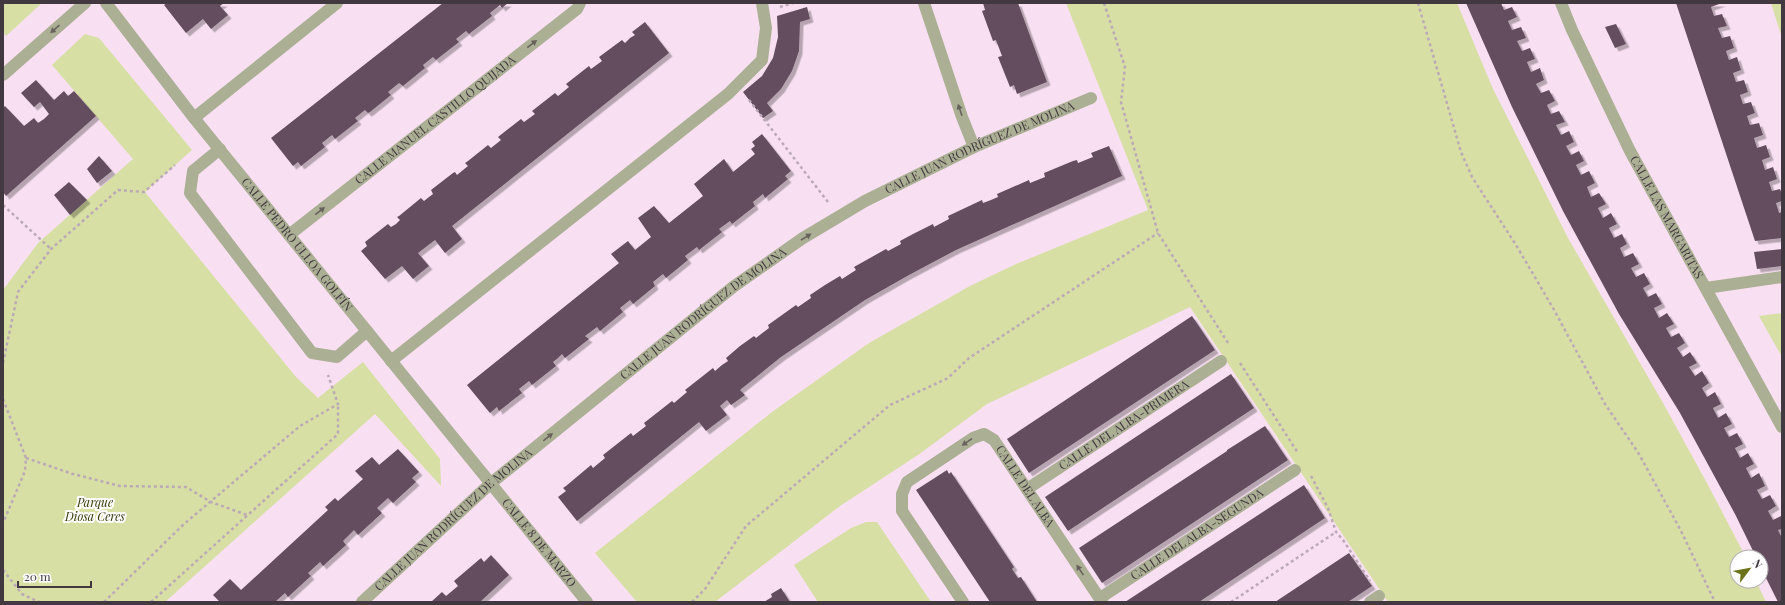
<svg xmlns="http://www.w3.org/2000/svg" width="1785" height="605" viewBox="0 0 1785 605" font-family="'Playfair Display',serif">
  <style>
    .green { fill: #d7dfa4 }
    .building { fill: #634e5e; filter: url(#shadow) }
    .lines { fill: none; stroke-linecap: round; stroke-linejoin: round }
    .path { stroke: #bca9b7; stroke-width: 2.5; stroke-dasharray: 3 3; stroke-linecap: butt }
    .lane { stroke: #abaf94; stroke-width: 12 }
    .street { stroke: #abaf94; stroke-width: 12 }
    .oneway { fill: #67625d }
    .labels { text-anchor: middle; stroke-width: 4; stroke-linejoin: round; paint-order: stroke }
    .street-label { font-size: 12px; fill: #42383f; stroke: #fff }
    .park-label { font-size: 12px; font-style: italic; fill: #343806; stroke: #fff }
  </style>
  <defs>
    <filter id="shadow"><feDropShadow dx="3.5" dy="3.5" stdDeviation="0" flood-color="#0004"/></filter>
  </defs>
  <rect width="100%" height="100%" fill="#f8e0f2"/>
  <!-- green -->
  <path class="green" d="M3,3h39l-36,33 -3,-4z
    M1066,3h391l36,86 75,149 95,165 45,82 33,63 4,9h-8v24h19l10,21h-378l-198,-295 -203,97 -69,51 -78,51 -125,96h-78l-42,-49 177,-141 97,-69 101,-57 46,-22 132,-54z
    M1771,3h11v35z
    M85,34l14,4 93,112 -47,42 151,185 22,21 45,-36 77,97 1,27 -66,-72 -210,188h-162v-312l35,-47 95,-84 -81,-94z
    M1782,313v44l-23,-41z
    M866,522h11l54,80h-113l-24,-37 57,-37z"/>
  <!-- building -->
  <path class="building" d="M167,3h57l-4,3 8,9 -17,14 -8,-10 -17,14 -22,-28z
    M443,3h65l-6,5 -2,-3 -10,8 2,3 -23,18 -3,-3 -10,8 3,3 -23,18 -3,-3 -10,8 2,3 -22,18 -4,-3 -11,9 3,3 -21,17 -2,1 -3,-3 -10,8 3,3 -23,18 -3,-4 -10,8 3,4 -24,19 -3,-4 -5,4 -22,-28z
    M983,3h35l29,79 -30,12 -3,-9 -4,2 -12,-30 4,-1 -6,-16 -3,1 -11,-30 3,-1z
    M1466,3h35l3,7 8,-3 5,10 -9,4 4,9 9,-3 5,11 -9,3 5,10 8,-3 5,11 -8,3 4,10 9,-4 4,12 -8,4 5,9 8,-3 6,11 -8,4 4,9 8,-3 6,11 -9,3 5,10 8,-4 5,11 -8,4 5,9 8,-4 5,10 -8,4 5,10 8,-4 6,12 -8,4 4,10 8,-4 7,11 -8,4 5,10 8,-5 6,11 -8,4 5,10 8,-4 5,10 -7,4 4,9 9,-4 6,11 -8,4 5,9 8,-4 6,11 -7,4 5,9 8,-4 6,11 -8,4 5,10 8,-5 7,11 -8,4 5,9 8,-4 6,10 -8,5 6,9 7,-5 7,11 -8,4 6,9 7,-5 7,12 -7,5 5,9 8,-5 6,12 -8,4 5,10 8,-5 6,11 -8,4 5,9 8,-4 6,11 -8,4 5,10 8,-5 6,11 -8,4 5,10 8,-5 6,13 -8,4 5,9 8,-4 6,11 -8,5 5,9 8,-4 1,2v11l-4,1 4,8v64h-4l-17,-34v-11h-5l-21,-43 -55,-101 -61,-99 -56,-103 -51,-104z
    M1676,3h46l-11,4 3,9 8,-2 5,12 -9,2 4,10 8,-2 4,12 -8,3 3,9 8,-3 4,13 -8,3 3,9 8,-2 4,12 -8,3 3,9 8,-2 4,11 -8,3 3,9 9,-2 4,12 -9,3 3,10 9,-3 4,12 -8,3 3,10 8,-3 4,12 -8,3 3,9 8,-2 2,5v7l-6,2 3,10 3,-1v26l-27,3z
    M807,7l3,12 -10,3 -1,29 -7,20 -11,18 -14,14 6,8 -10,7 -20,-26 19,-16 11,-18 5,-21 -1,-21z
    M645,22l24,31 -217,173 10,13 -17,14 -10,-13 -17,13 11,13 -16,13 -11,-13 -17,13 -24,-28 6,-5 -2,-4 23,-18 3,3 5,-3 4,-4 -3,-3 2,-1 22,-18 3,3 5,-4 4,-3 -2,-4 22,-17 2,-1 2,3 11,-9 -3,-3 3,-2 20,-16 3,3 10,-8 -3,-3 23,-18 3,3 11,-8 -3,-3 23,-18 3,3 11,-9 -3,-3 23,-18 2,3 11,-8 -3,-4 23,-17 3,3 5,-5 5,-3 -3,-3z
    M1616,24l10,20 -11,4 -10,-21z
    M36,80l18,20 10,-9 4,5 6,-5 22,25 -90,80 -3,-4v-84l2,-2 19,20 10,-8 4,5 6,-4 5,-5 -9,-12 -6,5 -13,-14z
    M762,134l29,37 -6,5 3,3 -23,19 -2,-4 -10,8 2,4 -23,18 -2,-3 -11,8 3,3 -23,18 -2,-3 -12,9 3,4 -22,18 -3,-4 -10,8 2,4 -22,18 -3,-4 -10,8 3,4 -23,19 -3,-4 -12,9 4,3 -24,19 -3,-4 -4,4 -5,4 3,4 -24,19 -3,-4 -10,8 3,4 -23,18 -2,-4 -7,6 -23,-28 152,-122 -8,-9 17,-13 7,9 16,-13 -13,-19 16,-12 15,17 34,-27 -9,-12 30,-25 9,13 22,-18 -4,-5 4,-3 -3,-4z
    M1109,146l13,30 -166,74 -47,25 -44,25 -84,57 -41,33 5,5 -14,10 -4,-5 -7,6 7,9 -21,16 -7,-9 -122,99 -19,-24 8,-6 -3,-3 3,-2 25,-21 2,3 12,-10 -2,-3 28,-22 2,3 13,-10 -2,-3 28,-22 2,2 13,-11 -2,-2 28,-22 2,3 7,-6 6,-4 -2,-3 14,-12 14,-10 2,2 13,-10 -1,-3 28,-20 2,2 13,-9 -1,-3 15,-10 15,-9 2,3 14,-9 -2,-3 32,-18 2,2 13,-7 -1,-3 13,-7 20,-10 1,3 15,-8 -1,-3 34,-16 1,3 8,-3 7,-3 -1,-3 32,-14 1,3 15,-6 -1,-4 29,-12 4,-1 1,3 15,-6 -2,-4z
    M99,156l13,15 -15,12 -10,-14z
    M69,182l18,18 -17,15 -16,-20z
    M1782,249v17l-25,3 -3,-17z
    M1192,316l23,34 -186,123 -22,-34z
    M1231,374l23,34 -186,123 -23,-34z
    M1265,426l23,34 -186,123 -23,-35 148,-97v-1z
    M398,449l21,23 -7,6 4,4 -23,21 -5,-5 -11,10 5,5 -24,22 -4,-5 -11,11 3,4 -23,21 -3,-4 -12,11 3,3 -23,21 -3,-4 -10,9h-55l-7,-7 17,-16 11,11 87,-80 -3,-3 10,-9 3,3 25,-22 -8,-8 17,-14 7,8z
    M947,470l2,4 2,-2 63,95 -2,2 6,9 3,-1 16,25h-47l-74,-112z
    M1304,485l21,33 -126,84h-74z
    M1349,553l23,33 -24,16h-73z
    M491,555l18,20 -29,27h-49l11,-10 4,4 12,-10 -4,-5 27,-23 3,4z
    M781,588l9,14h-26l8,-5 -1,-3z"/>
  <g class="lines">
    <!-- path -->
    <path class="path" d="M1104,3l21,64 -4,35 37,131 70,110
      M1418,3l43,149 11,25 44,68 37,63 52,96 34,50 42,77 34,71
      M780,7l13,-4
      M749,100l79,102
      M3,205l48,44
      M3,363l15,-71 33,-43 67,-59 26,2 31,-27
      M1240,363l58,90
      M3,399l23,59 -1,13 -22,52
      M26,458l47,16 47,12 66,1 25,15 36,13
      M1311,476l17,32 8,24 7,8 27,41
      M3,570l19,24 17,8
      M104,602l80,-78 116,-98 38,-22 -10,-29
      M151,602l187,-168v-30
      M692,602l13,-13 41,-63 144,-121 58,-27 21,-20 189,-125
      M1231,602l105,-70"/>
    <!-- lane -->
    <path class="lane" d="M220,149l-27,22 -3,22 122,160 25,4 30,-26"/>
    <!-- street -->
    <g class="street">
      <path id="s1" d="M106,3l88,115 393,484"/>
      <path d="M924,3l38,114 12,30"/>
      <path id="s2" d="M1561,3l11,27 58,121 152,276"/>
      <path d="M3,75l82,-72"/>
      <path d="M194,118l143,-115"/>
      <path id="s3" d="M289,235l288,-226 3,-6"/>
      <path d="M1706,288l76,-11"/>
      <path d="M391,361l337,-267 34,-34 4,-32 -4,-25"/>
      <path id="s4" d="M1027,489l194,-128"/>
      <path id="s5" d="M1100,598l195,-128"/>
      <path id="s6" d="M362,602l128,-118 243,-197 70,-49 62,-37 109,-54 117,-49"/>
      <path id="s7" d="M963,602l-61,-91v-17l5,-12 66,-44 11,-4 10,6 108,162"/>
      <path d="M1370,602l9,-6"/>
    </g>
  </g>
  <!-- one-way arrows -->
  <defs><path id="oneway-solid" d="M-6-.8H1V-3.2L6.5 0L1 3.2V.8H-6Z"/></defs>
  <g class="oneway">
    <use href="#oneway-solid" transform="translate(55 29) rotate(139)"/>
    <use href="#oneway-solid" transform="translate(532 44) rotate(-38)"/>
    <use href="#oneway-solid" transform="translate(960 110) rotate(-109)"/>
    <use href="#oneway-solid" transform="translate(320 211) rotate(-38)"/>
    <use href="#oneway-solid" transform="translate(806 237) rotate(-32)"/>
    <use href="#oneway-solid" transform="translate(548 437) rotate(-39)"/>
    <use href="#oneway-solid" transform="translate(967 442) rotate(146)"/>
    <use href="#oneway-solid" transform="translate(1080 570) rotate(-124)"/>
  </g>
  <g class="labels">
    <!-- street labels -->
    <g class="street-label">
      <text dy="4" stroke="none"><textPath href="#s3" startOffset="186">CALLE MANUEL CASTILLO QUIJADA</textPath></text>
      <text dy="4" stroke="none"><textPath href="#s6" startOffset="771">CALLE JUAN RODRÍGUEZ DE MOLINA</textPath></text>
      <text dy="4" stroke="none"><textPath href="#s2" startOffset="239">CALLE LAS MARGARITAS</textPath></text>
      <text dy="4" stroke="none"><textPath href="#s1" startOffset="308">CALLE PEDRO ULLOA GOLFÍN</textPath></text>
      <text dy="4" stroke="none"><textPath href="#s6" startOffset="447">CALLE JUAN RODRÍGUEZ DE MOLINA</textPath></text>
      <text dy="4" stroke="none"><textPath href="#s4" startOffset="116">CALLE DEL ALBA-PRIMERA</textPath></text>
      <text dy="4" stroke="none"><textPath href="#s7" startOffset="298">CALLE DEL ALBA</textPath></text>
      <text dy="4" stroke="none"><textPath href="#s6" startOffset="123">CALLE JUAN RODRÍGUEZ DE MOLINA</textPath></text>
      <text dy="4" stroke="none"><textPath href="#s5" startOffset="116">CALLE DEL ALBA-SEGUNDA</textPath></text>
      <text dy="4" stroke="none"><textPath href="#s1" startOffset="692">CALLE 8 DE MARZO</textPath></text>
    </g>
    <!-- park labels -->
    <g class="park-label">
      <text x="95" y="507">Parque<tspan x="95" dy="14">Diosa Ceres</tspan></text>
    </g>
  </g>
  <!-- border -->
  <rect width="1785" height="605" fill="none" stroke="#42383f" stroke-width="8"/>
  <!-- north arrow -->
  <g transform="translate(1749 569) rotate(58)"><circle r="19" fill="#ffffff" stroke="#b3afb2"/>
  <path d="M0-3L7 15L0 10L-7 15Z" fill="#6c721a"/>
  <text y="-6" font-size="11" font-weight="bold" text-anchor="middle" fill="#42383f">N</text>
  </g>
  <!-- scale -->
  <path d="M18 581v6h73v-6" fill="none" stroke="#42383f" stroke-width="2"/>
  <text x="24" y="581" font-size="12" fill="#42383f" stroke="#ffffff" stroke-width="3" paint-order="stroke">20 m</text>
</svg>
